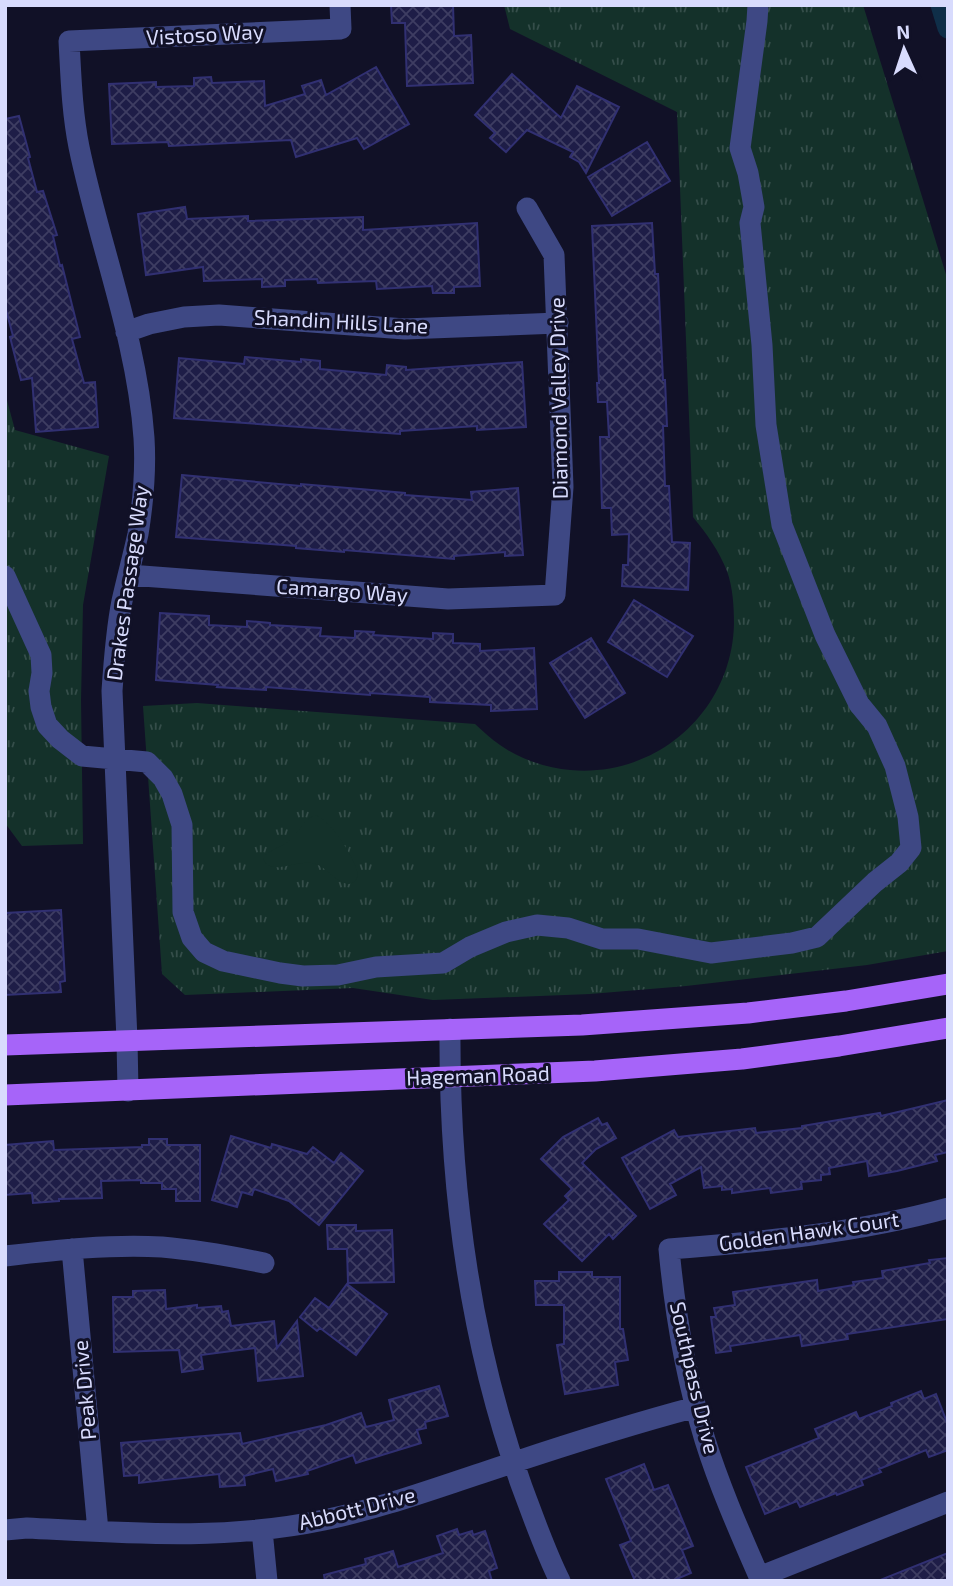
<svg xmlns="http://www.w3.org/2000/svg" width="953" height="1586" viewBox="0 0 953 1586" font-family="'Exo 2',sans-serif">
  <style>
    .grass { fill: url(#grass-tufts) }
    .green { fill: #14312a }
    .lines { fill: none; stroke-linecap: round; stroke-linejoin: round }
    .canal { stroke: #0f2e48; stroke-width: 21 }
    .building { fill: url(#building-cross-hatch); stroke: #313072; stroke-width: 2 }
    .minor { stroke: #3e4884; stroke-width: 21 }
    .major { stroke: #a664f9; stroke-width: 21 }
    .labels { text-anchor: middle; stroke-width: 6; stroke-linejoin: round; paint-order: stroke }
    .street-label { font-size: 21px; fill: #d8dbfd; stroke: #111127 }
  </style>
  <defs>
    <pattern id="grass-tufts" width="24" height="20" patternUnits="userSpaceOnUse" patternTransform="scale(1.75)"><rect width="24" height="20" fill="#14312a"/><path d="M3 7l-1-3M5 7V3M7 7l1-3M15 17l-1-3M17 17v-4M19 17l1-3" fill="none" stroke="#354e4a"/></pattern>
    <pattern id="building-cross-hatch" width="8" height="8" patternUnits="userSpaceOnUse" patternTransform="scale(1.75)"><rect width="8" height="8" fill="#1e1d47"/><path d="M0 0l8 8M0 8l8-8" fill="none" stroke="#3e3d62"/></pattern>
  </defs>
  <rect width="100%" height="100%" fill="#111127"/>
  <!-- grass -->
  <path class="grass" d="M504,5h359l85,276v670l-81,14 -181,21 -96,8 -157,6 -80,-12 -168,7 -23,-21 -19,-268 54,-3 278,21c8,7 16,15 25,21 19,14 47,23 70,25 87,8 162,-59 164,-146 0,-17 -1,-36 -7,-53 -8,-20 -20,-37 -34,-54l-16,-405 -167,-83z
    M5,393l10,37 94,26 -26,149 -2,95 2,144 -61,2 -17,-23z"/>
  <!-- green -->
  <path class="green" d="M315,815c16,5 40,43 43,60 -8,23 -28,-5 -40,-10 -18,-9 -48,14 -55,-7 6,-9 19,-10 28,-19 8,-7 13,-20 24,-24z"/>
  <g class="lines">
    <!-- canal -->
    <path class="canal" d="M941,5l7,23"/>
  </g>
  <!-- building -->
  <path class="building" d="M391,5h62l1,31 17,-1 2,48 -66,3 -2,-63h-13z
    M376,67l33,57 -45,25 -7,-11 -61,19 -5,-17 -122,6 -1,-4 -56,2 -3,-60 47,-2v5l38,-1v-8l17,-1 1,6 52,-2 1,25 40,-12 -3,-8 19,-6 5,15z
    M512,74l49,44 16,-32 42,21 -33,66 -7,-11 -9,-5 3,-5 -46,-22 -21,22 -16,-14 5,-5 -20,-18z
    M19,116l11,41 -2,1 9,34 6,-1 14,44 -4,1 7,30 2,-1 18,72 -8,2 12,44 11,-1 3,45 -62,5 -4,-54 -11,2 -11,-43 3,-1 -8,-30v-187z
    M647,142l23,39 -58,35 -24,-39z
    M185,207l2,12 61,-3v5l115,-4v13l114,-7 3,63 -26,1v6h-21l-1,-7 -55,3 -1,-8 -58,2 -1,-4 -32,1v6l-23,1v-8l-58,2 -1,-14 -57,8 -8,-61z
    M652,223l3,51h3l5,106h2l2,46h-4l2,60h4l3,56 18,1 -2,47 -66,-4 1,-21h5l1,-31 -17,1 -1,-27h-9l-2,-71h9l-2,-35h-9l-1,-19h2l-7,-157z
    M245,357l56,5v-3l19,2v8l66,6 1,-10 19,2v3l116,-8 4,65 -49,3v-4l-77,5v3l-226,-16 5,-60 65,6z
    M182,475l119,11v-2l59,5 45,4v2l67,5 -1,-8 47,-4 5,67 -18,1v-4l-51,4v3l-110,-9v2l-48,-4v-2l-120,-9z
    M634,600l59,36 -26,41 -59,-35z
    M160,613l49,3v9l38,2v-6l23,2v2l51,3 -1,8 35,2v-7l19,1 -1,3 60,4v-6l20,1v9l27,1v7l54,-3 3,61 -46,2v-6l-61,-3v-5l-60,-4v2l-104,-8v3l-49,-3 1,-2 -62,-5z
    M591,638l34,55 -40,25 -35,-55z
    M61,910l4,71 -5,1 1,10 -56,3v-82z
    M948,1100v52l-13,3 2,6 -40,10 -28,5 -2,-15 -38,7 1,6 -9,1v5l-20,2 1,7 -31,4 -1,-5 -38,5v-4l-10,1v-4l-18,2 -3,-21 -31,17 6,11 -26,14 -28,-51 52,-28 4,7 77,-9 1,5 46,-5v-2l78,-13 1,3z
    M598,1118l4,7 5,-2 9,15 -20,11 -14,14 54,53 -23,23 -4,-5 -27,27 -38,-37 25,-24 -4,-4 7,-7 -31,-30 22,-22z
    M231,1136l40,12 1,-4 35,10 6,-7 21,16 7,-10 22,18 -44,54 -30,-24 -35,-12 -2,6 -10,-3 -5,15 -25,-7z
    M149,1139h18v6h33v56h-24v-12h-14v-6h-21v-3l-40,1 1,17 -43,1v2l-26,2 -1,-10 -27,2v-50l48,-4 1,9 88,-3v-2h7z
    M327,1225h29v6l36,-1 2,52 -46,1 -1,-34h-19z
    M948,1258v61l-101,15 1,5 -46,7 -2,-11 -70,11 1,5 -15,2 -5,-36h5l-2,-9 21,-3 -2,-13 84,-12 1,11 36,-6 -1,-3 30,-4 -1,-7 48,-8 -1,-3z
    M559,1272h33v5h28v52h3l5,31 -13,2 3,23 -53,9 -8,-49 7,-1v-39h-28l-1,-24h24z
    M347,1284l40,30 -31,41 -36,-27 -3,3 -17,-14 15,-19 14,10z
    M165,1290l1,19 31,-4v3l24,-2 1,6 6,-1 3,15 43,-5 3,27 20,-27 6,55 -45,5 -3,-33 -54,7 2,14 -21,3 -3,-22 -65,2 -1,-55h20v-6z
    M439,1386l9,30 -23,6 1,6 -9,2 4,13 -65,20 -3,-8 -46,16 1,3 -32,7 -3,-12 -29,7 1,9 -25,2 -1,-13 -80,9v-8l-15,1 -3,-33 119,-10 2,11 84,-19 35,-12 5,14 28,-7 -5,-20z
    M921,1391l3,8 12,-5 12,31v25l-19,7 -3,-7 -47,19 2,3 -20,8 2,5 -26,10 -1,-2 -36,14 -3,-6 -32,13 -19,-47 73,-29 -4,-9 41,-17 3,7 33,-13 -1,-3z
    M644,1464l10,26 14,-5 25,61 -11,4 9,23 -19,8h-37l-15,-36 11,-4 -25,-62z
    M457,1529l2,6 13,-4 1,4 12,-4 12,37 -8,3 3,10h-167l-1,-6 42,-11 -1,-5 28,-8 5,16 45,-14 -6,-17z
    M948,1553v28h-67l-1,-1z"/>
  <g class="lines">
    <!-- minor -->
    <path class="minor" d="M126,332l23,-8 35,-7 35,-2 186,14 153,-6
      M129,575l319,24 107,-4 8,-108 -9,-232 -27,-47
      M5,576l36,79 1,18 -3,18 2,16 6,18 13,14 22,17 65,6 16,16 9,16 10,31 1,87 9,26 12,14 19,9 57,12 23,3 35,-1 38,-8 67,-4 27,-16 36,-15 31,-7 31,3 34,11h36l73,14 81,-10 25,-6 58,-55 24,-19 12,-15 -3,-31 -13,-51 -18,-40 -18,-22 -34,-69 -43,-110 -16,-100 -4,-80 -12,-122 4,-16 -6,-34 -8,-25 17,-127 1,-16
      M450,1029c-1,156 19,311 72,458 12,32 23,64 38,94
      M128,1091l-1,-51 -15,-349c2,-30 4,-60 10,-90 5,-22 11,-45 16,-67 5,-31 8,-64 6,-96 -7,-99 -45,-194 -65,-291 -7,-35 -8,-70 -10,-106l272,-12 -1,-24
      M72,1249l26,282
      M5,1256c52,-6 105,-12 157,-9 35,3 68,9 102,16
      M5,1530l22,-2c101,5 197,13 297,-8 54,-11 106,-30 158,-47 71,-24 142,-47 214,-66
      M262,1530l5,51
      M759,1577l189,-75
      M761,1581c-20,-46 -41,-93 -56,-141 -19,-62 -30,-126 -36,-191 94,-7 188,-16 279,-41"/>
    <!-- major -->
    <path class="major" d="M5,1045l577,-20 166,-12 98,-12 102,-17
      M5,1095l590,-24 147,-12 97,-13 109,-18"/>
  </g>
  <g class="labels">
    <!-- street labels -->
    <g class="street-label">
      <text transform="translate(205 35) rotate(-3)" y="7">Vistoso Way</text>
      <text transform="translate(341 322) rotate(3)" y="7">Shandin Hills Lane</text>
      <text transform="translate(559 398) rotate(-91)" y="7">Diamond Valley Drive</text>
      <text transform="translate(128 583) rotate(-82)" y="7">Drakes Passage Way</text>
      <text transform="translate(342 591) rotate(4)" y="7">Camargo Way</text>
      <text transform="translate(478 1076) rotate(-2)" y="7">Hageman Road</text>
      <text transform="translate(809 1232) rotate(-8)" y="7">Golden Hawk Court</text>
      <text transform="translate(694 1378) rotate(77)" y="7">Southpass Drive</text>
      <text transform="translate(85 1390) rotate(-95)" y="7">Peak Drive</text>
      <text transform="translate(357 1509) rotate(-14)" y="7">Abbott Drive</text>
    </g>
  </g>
  <!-- border -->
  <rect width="953" height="1586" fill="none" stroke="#d8dbfd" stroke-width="14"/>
  <!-- north arrow -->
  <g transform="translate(904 49) rotate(357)" stroke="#111127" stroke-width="5" paint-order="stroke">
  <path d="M0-5L12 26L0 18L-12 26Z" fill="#d8dbfd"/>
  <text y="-10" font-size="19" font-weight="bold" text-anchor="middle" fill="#d8dbfd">N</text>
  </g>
</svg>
